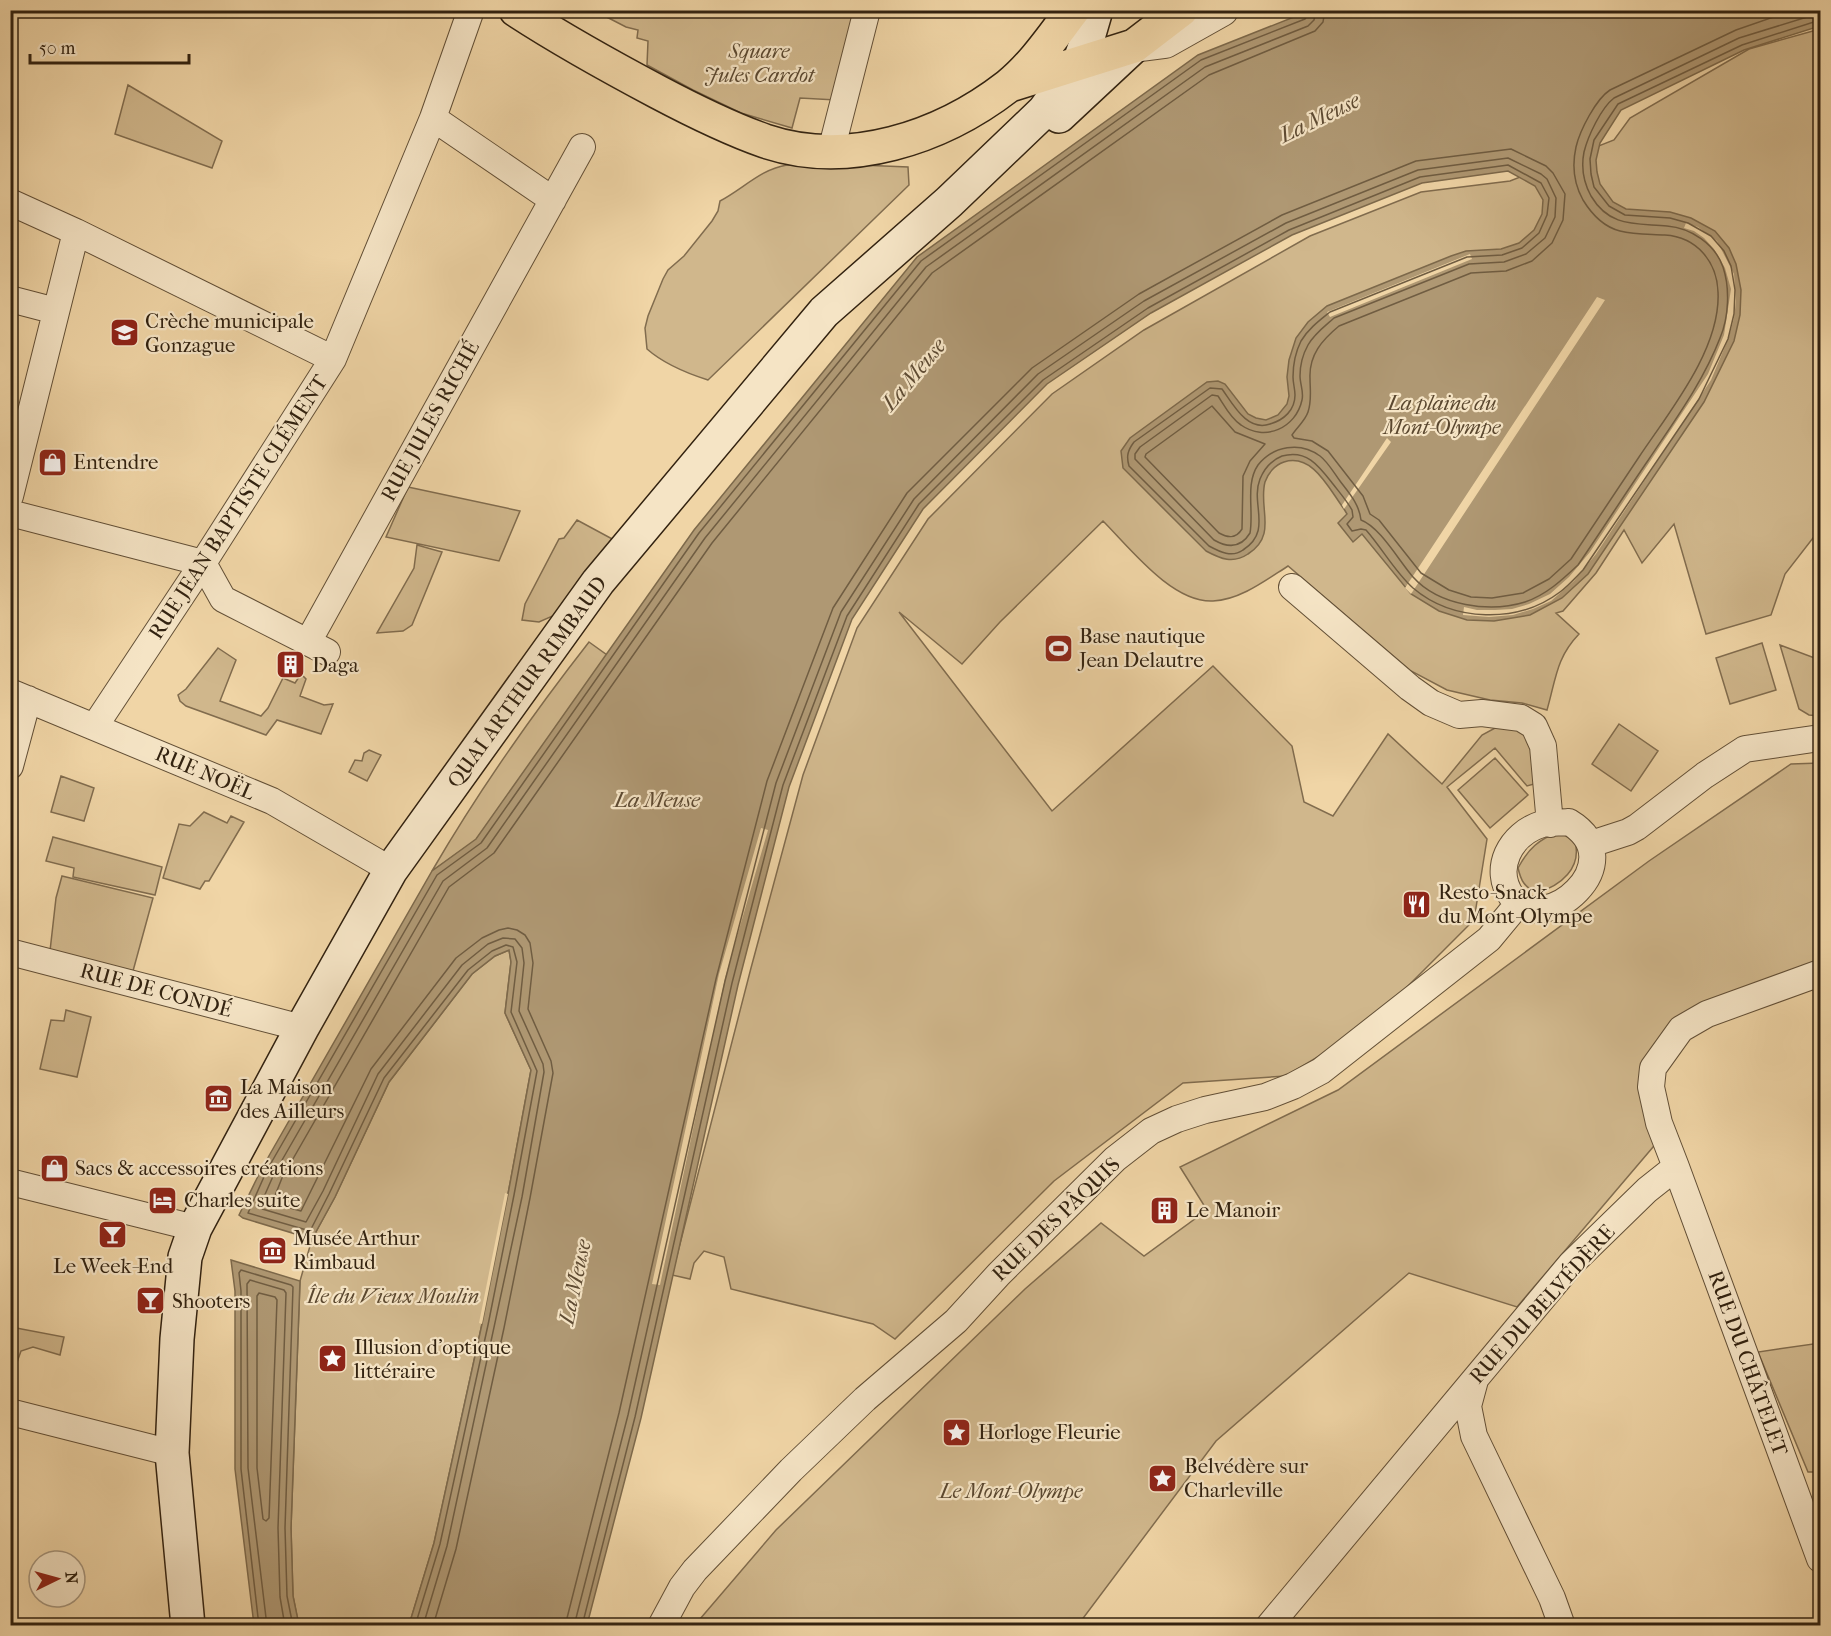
<svg xmlns="http://www.w3.org/2000/svg" width="1831" height="1636" viewBox="0 0 1831 1636" font-family="'IM FELL French Canon',serif">
  <style>
    .green { fill: #d0b78c; stroke: #816c4e; stroke-width: 1.5 }
    .water { fill: #af9873; stroke: #7d694b; stroke-width: 1.5 }
    .pier { fill: #f0d5a6 }
    .lines { fill: none; stroke-linecap: round; stroke-linejoin: round }
    .shore { stroke: #705d42; stroke-width: 1.5 }
    .minor-casing { stroke: #624f36; stroke-width: 28 }
    .tertiary-casing { stroke: #624f36; stroke-width: 34 }
    .secondary-casing { stroke: #322210; stroke-width: 36 }
    .primary-casing { stroke: #322210; stroke-width: 36 }
    .minor { stroke: #f5e4c5; stroke-width: 26 }
    .tertiary { stroke: #f5e4c5; stroke-width: 32 }
    .secondary { stroke: #f5e4c5; stroke-width: 33 }
    .primary { stroke: #f0d5a6; stroke-width: 33 }
    .labels { text-anchor: middle; stroke-width: 4.5; stroke-linejoin: round; paint-order: stroke }
    .park-label { font-size: 21px; font-style: italic; fill: #5a472f; stroke: #f5e4c5 }
    .poi-label { font-size: 21px; fill: #322210; stroke: #f5e4c5; text-anchor: start }
    .street-label { font-size: 21px; fill: #322210; stroke: #f5e4c5 }
    .water-label { font-size: 22px; font-style: italic; fill: #5e4b33; stroke: #f5e4c5 }
  </style>
  <rect width="100%" height="100%" fill="#f0d5a6"/>
  <filter id="stains"><feTurbulence type="fractalNoise" baseFrequency=".00333" numOctaves="4"/><feColorMatrix values="0 0 0 0 .2 0 0 0 0 .09 0 0 0 0 .02 0 0 0 .5 -.17"/></filter>
  <radialGradient id="worn" r=".72"><stop offset=".6" stop-color="#630" stop-opacity="0"/><stop offset="1" stop-color="#630" stop-opacity=".3"/></radialGradient>
  <!-- green -->
  <path class="green" d="M595,11h265l-24,89 -36,-2 -8,30 -51,-15 -48,-23 -46,-25 1,-24 -11,-3 1,-8 -12,-3z
    M1820,29v500l-35,45 -14,41 -65,19 -32,-110 -32,39 -18,-33 -28,43 -33,38 -7,2 23,21c-23,24 -23,45 -32,76l-25,-7 -32,-3 -43,-10 -36,-19 -123,-105c-22,14 -48,34 -75,35 -41,2 -83,-53 -110,-80l-103,101 -38,42 -63,-52 153,199 161,-145 79,80 12,56 29,14 55,-82 54,50 40,-49 13,-7 30,1 16,53 -14,4 -32,-38 -48,39 40,52 -13,81 -108,108 -80,48 -103,7 -129,98 -159,158 -22,-15 -142,-35 -7,-32 -20,-6 -10,12 -4,16 -18,-4 79,-307 52,-193 54,-147 71,-109 124,-125 92,-64 166,-94 111,-44 89,-11 104,-41 16,-22 119,-69z
    M128,85l94,56 -10,27 -97,-34z
    M787,165h73l48,2 1,18 -201,195c-22,-7 -44,-16 -61,-31l-2,-21 3,-12 15,-37 5,-9 16,-14 28,-35 6,-10 2,-10c23,-12 41,-32 67,-36z
    M408,487l112,24 -21,50 -113,-24z
    M577,520l39,21 -61,74 -16,7 -17,-2 3,-16 34,-65 5,-1z
    M417,545l25,7 -30,73 -9,6 -26,2 37,-65z
    M589,642l18,13 -131,185 -44,31c47,-81 100,-156 157,-229z
    M1762,643l14,47 -46,14 -14,-46z
    M1780,645l40,15v56l-11,-1 -10,-6z
    M218,648l18,12 -16,41 41,15 7,-8 15,-30 12,5 6,-9 5,5 -6,17 24,9 9,-1 -12,30 -44,-14 -11,15 -80,-29 -6,-5 -2,-6 8,-6z
    M1619,724l39,27 -27,40 -39,-27z
    M369,750l12,5 -14,26 -18,-9 6,-12 7,1 2,-8z
    M1495,758l33,37 -38,33 -32,-38z
    M1820,763v200l-177,101 16,76 -142,167 -108,-34 -193,168 -138,184 -384,1 82,-96 249,-241 76,-66 43,33 63,-46 -27,-43 158,-77 311,-229 142,-97z
    M61,776l33,12 -10,33 -33,-9z
    M204,812l23,11 4,-7 13,6 -35,59h-4l-5,8 -37,-11 16,-54 11,2z
    M1559,832l16,9c7,27 -14,45 -39,52 -12,-7 -15,-12 -18,-25 10,-19 21,-29 41,-36z
    M53,837l109,30 -7,28 -82,-18 1,-9 -28,-7z
    M62,876l91,22 -20,73 -83,-20 6,-53z
    M509,950l2,12 -6,51 26,57 -23,124 -26,130 -48,219 -25,82 -110,1 -6,-30 -2,-68 9,-247 12,-42 23,-42 54,-115 83,-108 23,-18z
    M66,1010l25,7 -14,60 -37,-8 11,-49 13,1z
    M11,1327l53,10 -4,18 -27,-8 -12,4 -5,14 -5,-2z
    M1820,1343v129h-12l-50,-120z"/>
  <!-- water -->
  <path class="water" d="M1309,11h511v15l-76,24 -123,60 -21,33 -4,17 1,12 3,12 13,18 13,7 44,3 21,6 24,13 14,17 7,16 5,26 -1,25 -6,26 -30,61 -116,172 -26,24 -32,17 -36,6 -27,-1 -28,-9 -28,-17 -49,-60 -9,8 -15,-19 9,-9 -3,-5c-15,-20 -31,-56 -60,-47 -9,3 -16,11 -19,20 -7,26 13,53 -17,72 -15,10 -27,5 -42,-3l-83,-83 -2,-17 9,-13 77,-56 11,-1 7,3 23,30 8,4 10,2 12,-5 9,-11 2,-8 -2,-19 2,-17 7,-22 12,-16 19,-16 124,-50 15,-5 35,-2 18,-6 15,-13 8,-16 1,-14 -8,-14 -27,-15 -86,12 -130,52 -141,78 -104,71 -124,125 -71,110 -63,168 -51,198 -97,433 -54,207h-178l25,-82 48,-219 26,-130 23,-124 -26,-57 6,-51 -2,-12 -14,6 -23,18 -83,108 -54,115 -23,42 -69,-21 -4,-3 23,-47 170,-297 44,-32 218,-309 223,-273 281,-202z
    M231,1260l69,21 -9,247 2,68 6,29h-45l-19,-156v-178z"/>
  <!-- pier -->
  <path class="pier" d="M1686,223l12,4 19,14 17,33 2,27 -2,17 -5,19 -18,43 -115,174 -22,27 -23,20 -18,8 -20,6 -24,2 -26,-2 1,-8 13,3h18l17,-1 17,-5 21,-10 19,-17 21,-25 118,-178 16,-39 7,-46 -6,-21 -11,-19 -10,-11 -10,-7 -10,-3z
    M1470,254l2,5 -142,58 -3,-5z
    M1597,297l8,3 -194,294 -6,-6z
    M1387,438l4,4 -47,67 -2,-4z
    M761,828l7,2 -43,148 -65,307 -8,-1 67,-310z
    M505,1193l3,1 -26,130 -3,-1z"/>
  <g class="lines">
    <!-- shore -->
    <path class="shore" d="M1212,406l23,26 30,12 -15,17 -7,15 -1,53c-6,10 -14,9 -23,4l-74,-76 1,-3z
      M259,1293l16,4 2,3 -8,218 -3,3 -3,-2 -6,-51v-172z
      M259,1626l-18,-157v-178l-2,-18 2,-3 50,15 2,2 -8,241 2,68 6,30
      M267,1626l-19,-158 -1,-184 3,-4 34,10 2,3 -8,235 2,69 5,29
      M415,1626l25,-82 48,-219 26,-130 23,-124 -26,-59 6,-50 -4,-15 -7,-2 -14,6 -24,19 -84,108 -55,116 -19,37 -62,-18 19,-43 170,-295 44,-32 218,-310 222,-272 280,-201 104,-41 3,-4 1,-5
      M423,1626l24,-80 75,-349 22,-125 -1,-8 -24,-53 5,-48 -2,-15 -7,-9 -12,-1 -15,6 -26,21 -84,109 -55,117 -17,31 -47,-14 15,-34 169,-293 44,-33 218,-310 221,-271 279,-200 103,-41 6,-6 2,-10
      M433,1626l23,-77 48,-221 26,-130 23,-125 -2,-12 -23,-52 5,-46 -3,-20 -5,-8 -8,-5 -9,-2 -9,2 -17,8 -26,20 -85,111 -70,142 -29,-8 10,-25 167,-291 45,-34 218,-310 220,-270 277,-198 106,-44 8,-9 2,-12
      M565,1626l54,-213 97,-434 51,-198 66,-173 74,-115 125,-125 107,-74 143,-79 134,-54 95,-12 35,17 7,7 12,21 -2,26 -11,23 -20,18 -26,10 -35,2 -132,53c-17,14 -30,29 -29,52 0,12 2,22 -2,34 -3,9 -11,15 -16,23l2,3 18,3 16,10 35,45 7,18 9,6 42,53 28,17 22,7 21,1 31,-5 26,-14 22,-20c23,-34 45,-68 68,-102 30,-45 82,-108 79,-165 -1,-30 -21,-55 -53,-57 -14,-1 -30,0 -45,-4 -16,-4 -29,-18 -37,-31 -9,-16 -11,-35 -7,-53 4,-17 20,-48 34,-57l126,-60 58,-20
      M574,1626l54,-211 97,-434 51,-198 65,-171 73,-113 124,-125 106,-73 142,-78 132,-53 90,-12 33,16 6,5 9,19 -1,19 -10,21 -19,16 -22,8 -35,2 -135,54c-9,8 -20,16 -26,27 -5,9 -8,21 -8,31 0,8 4,16 2,24 -6,28 -37,42 -61,25 -10,-6 -17,-20 -23,-29l-6,-1 -72,52 -5,7v5l79,81c14,8 27,8 36,-7 4,-22 -5,-49 8,-68 15,-19 42,-24 62,-9 8,6 14,17 20,25 10,13 19,23 21,39 19,7 38,41 52,57 26,29 77,36 112,25 21,-7 37,-22 53,-37 24,-35 47,-71 71,-106 26,-39 54,-77 71,-121 9,-21 10,-50 3,-71 -8,-23 -32,-39 -56,-41 -31,-3 -57,2 -76,-30 -7,-13 -10,-29 -7,-44 4,-16 17,-44 30,-54l125,-60 81,-25
      M582,1626l53,-209 97,-434 51,-198 64,-169 72,-112 124,-124 105,-72 141,-78 131,-53 88,-12 33,18 8,15 -2,17 -8,18 -17,15 -20,7 -35,2 -137,55c-10,8 -22,17 -29,29 -5,10 -8,24 -8,36 0,6 2,12 2,18 0,15 -11,25 -25,29 -23,8 -37,-20 -48,-35l-12,-1 -76,54c-6,8 -8,14 -5,24l80,80c11,6 23,12 34,4 30,-19 7,-46 17,-71 4,-10 12,-19 22,-23 25,-7 37,10 51,28 7,9 14,17 19,26l1,7 -6,7 5,7 9,-2 5,1c16,18 29,42 47,58 40,34 105,36 147,4 8,-6 16,-15 23,-22l116,-171 29,-60 6,-25 1,-24 -4,-24 -7,-15 -13,-15 -23,-13 -18,-5 -45,-3 -16,-9 -15,-19 -3,-13 -1,-15 4,-19 24,-36 124,-59 78,-25"/>
    <defs>
      <path id="minor" d="M433,118l120,82
        M831,151l36,-141
        M10,202l66,30 257,127
        M10,299l46,12
        M10,496l66,-264
        M10,513l193,50 20,36 104,53
        M1292,587l118,101 21,15 28,12 23,-2 39,5 13,8 9,20 7,78
        M308,642l274,-495
        M10,692l262,109 119,69
        M95,726l108,-163 130,-204 100,-241 38,-108
        M10,766l18,-67
        M1569,822c66,40 -26,118 -57,75 -20,-28 -2,-63 30,-73 8,-2 19,-1 27,-2z
        M1591,844l37,-12 9,-5 68,-52 40,-26 75,-11
        M10,952l292,76
        M1676,1167l144,392
        M10,1182l185,46
        M1475,1380l-7,26 6,30 78,162 10,28
        M10,1412l162,41
        M661,1626l21,-39 13,-17 96,-100 74,-71 91,-78 43,-47 116,-115 36,-28 26,-12 28,-9 60,-13 28,-11 28,-15 168,-132 29,-35
        M1269,1626l302,-362 76,-74 29,-23 -17,-44 -8,-36 2,-19 28,-39 26,-15 113,-41"/>
      <path id="tertiary" d="M1134,46l31,-4 57,-32"/>
      <path id="secondary" d="M1059,116l75,-70
        M188,1626l-16,-173 5,-114 8,-82 10,-29 107,-200 89,-158 207,-288 226,-270 125,-110 95,-91 35,-48 8,-22 9,-31"/>
      <path id="primary" d="M516,10c46,30 93,56 142,82 34,18 70,36 107,49 83,28 176,-3 243,-55 26,-21 45,-50 65,-76
        M1013,84l121,-38 47,-36"/>
    </defs>
    <!-- minor casing -->
    <use href="#minor" class="minor-casing"/>
    <!-- tertiary casing -->
    <use href="#tertiary" class="tertiary-casing"/>
    <!-- secondary casing -->
    <use href="#secondary" class="secondary-casing"/>
    <!-- primary casing -->
    <use href="#primary" class="primary-casing"/>
    <!-- minor -->
    <use href="#minor" class="minor"/>
    <!-- tertiary -->
    <use href="#tertiary" class="tertiary"/>
    <!-- secondary -->
    <use href="#secondary" class="secondary"/>
    <!-- primary -->
    <use href="#primary" class="primary"/>
  </g>
  <!-- icons -->
  <defs>
    <symbol id="school-square" viewBox="-11 -11 22 22"><rect x="-9" y="-9" width="18" height="18" rx="4" fill="#8f2418" stroke="#f5e4c5"/><path d="M0-5L7-2L0 1L-7-2ZM-4 1L0 2.5L4 1V4Q0 6-4 4Z" fill="#fff"/></symbol>
    <symbol id="shop-square" viewBox="-11 -11 22 22"><rect x="-9" y="-9" width="18" height="18" rx="4" fill="#8f2418" stroke="#f5e4c5"/><path d="M-5-2.5h2.3a2.7 3.5 0 0 1 5.4 0H5L5.5 6h-11ZM-1.5-2.5h3a1.5 2.3 0 0 0-3 0Z" fill="#fff"/></symbol>
    <symbol id="stadium-square" viewBox="-11 -11 22 22"><rect x="-9" y="-9" width="18" height="18" rx="4" fill="#8f2418" stroke="#f5e4c5"/><path d="M0-5a6.5 5 0 1 0 0 10a6.5 5 0 1 0 0-10ZM-3.5-1.8h7v3.6h-7Z" fill="#fff"/></symbol>
    <symbol id="building-square" viewBox="-11 -11 22 22"><rect x="-9" y="-9" width="18" height="18" rx="4" fill="#8f2418" stroke="#f5e4c5"/><path d="M-4-6H4V6H1V3H-1V6H-4ZM-2.5-4.3h1.7v1.8h-1.7ZM.8-4.3h1.7v1.8H.8ZM-2.5-1h1.7V.8h-1.7ZM.8-1h1.7V.8H.8Z" fill="#fff"/></symbol>
    <symbol id="restaurant-square" viewBox="-11 -11 22 22"><rect x="-9" y="-9" width="18" height="18" rx="4" fill="#8f2418" stroke="#f5e4c5"/><path d="M-5-6h1v4h1v-4h1v4h1v-4h1v5L-1.5 .5V6h-2V.5L-5-1ZM5-6V6H3V1.5H1.5Q1.5-4 5-6Z" fill="#fff"/></symbol>
    <symbol id="museum-square" viewBox="-11 -11 22 22"><rect x="-9" y="-9" width="18" height="18" rx="4" fill="#8f2418" stroke="#f5e4c5"/><path d="M0-6L6-3V-2H-6V-3ZM-5-1h2V3h-2ZM-1-1h2V3h-2ZM3-1h2V3H3ZM-6 4H6V6H-6Z" fill="#fff"/></symbol>
    <symbol id="hotel-square" viewBox="-11 -11 22 22"><rect x="-9" y="-9" width="18" height="18" rx="4" fill="#8f2418" stroke="#f5e4c5"/><path d="M-6-4.5h1.5V1H6V5H4.5V3h-9V5H-6ZM-4 0a1.8 1.8 0 1 1 3.6 0ZM.5 0V-2.5h3Q6-2.5 6 0Z" fill="#fff"/></symbol>
    <symbol id="bar-square" viewBox="-11 -11 22 22"><rect x="-9" y="-9" width="18" height="18" rx="4" fill="#8f2418" stroke="#f5e4c5"/><path d="M-6-5H6L.8 .8V4.5H3.5V6h-7V4.5H-.8V.8Z" fill="#fff"/></symbol>
    <symbol id="sight-square" viewBox="-11 -11 22 22"><rect x="-9" y="-9" width="18" height="18" rx="4" fill="#8f2418" stroke="#f5e4c5"/><path d="M0-6L1.8-2.2L6-1.7L2.9 1.2L3.7 5.4L0 3.3L-3.7 5.4L-2.9 1.2L-6-1.7L-1.8-2.2Z" fill="#fff"/></symbol>
  </defs>
  <g fill-rule="evenodd">
    <use href="#school-square" x="108" y="316" width="33" height="33"/>
    <use href="#shop-square" x="36" y="446" width="33" height="33"/>
    <use href="#stadium-square" x="1042" y="632" width="33" height="33"/>
    <use href="#building-square" x="274" y="648" width="33" height="33"/>
    <use href="#restaurant-square" x="1400" y="888" width="33" height="33"/>
    <use href="#museum-square" x="202" y="1082" width="33" height="33"/>
    <use href="#shop-square" x="38" y="1152" width="33" height="33"/>
    <use href="#hotel-square" x="146" y="1184" width="33" height="33"/>
    <use href="#building-square" x="1148" y="1194" width="33" height="33"/>
    <use href="#bar-square" x="96" y="1218" width="33" height="33"/>
    <use href="#museum-square" x="256" y="1234" width="33" height="33"/>
    <use href="#bar-square" x="134" y="1284" width="33" height="33"/>
    <use href="#sight-square" x="316" y="1342" width="33" height="33"/>
    <use href="#sight-square" x="940" y="1416" width="33" height="33"/>
    <use href="#sight-square" x="1146" y="1462" width="33" height="33"/>
  </g>
  <g class="labels">
    <!-- park labels -->
    <g class="park-label">
      <text x="759" y="58">Square<tspan x="759" dy="24">Jules Cardot</tspan></text>
      <text x="1442" y="410">La plaine du<tspan x="1442" dy="24">Mont-Olympe</tspan></text>
      <text x="393" y="1303">Île du Vieux Moulin</text>
      <text x="1011" y="1498">Le Mont-Olympe</text>
    </g>
    <!-- poi labels -->
    <g class="poi-label">
      <text x="145" y="328">Crèche municipale<tspan x="145" dy="24">Gonzague</tspan></text>
      <text x="73" y="469">Entendre</text>
      <text x="1079" y="643">Base nautique<tspan x="1079" dy="24">Jean Delautre</tspan></text>
      <text x="312" y="672">Daga</text>
      <text x="1438" y="899">Resto-Snack<tspan x="1438" dy="24">du Mont-Olympe</tspan></text>
      <text x="240" y="1094">La Maison<tspan x="240" dy="24">des Ailleurs</tspan></text>
      <text x="75" y="1175">Sacs &amp; accessoires créations</text>
      <text x="184" y="1207">Charles suite</text>
      <text x="1186" y="1217">Le Manoir</text>
      <text x="293" y="1245">Musée Arthur<tspan x="293" dy="24">Rimbaud</tspan></text>
      <text x="113" y="1273" text-anchor="middle">Le Week-End</text>
      <text x="172" y="1308">Shooters</text>
      <text x="354" y="1354">Illusion d'optique<tspan x="354" dy="24">littéraire</tspan></text>
      <text x="978" y="1439">Horloge Fleurie</text>
      <text x="1184" y="1473">Belvédère sur<tspan x="1184" dy="24">Charleville</tspan></text>
    </g>
    <!-- street labels -->
    <g class="street-label">
      <text transform="translate(430 421) rotate(-61)" y="7">RUE JULES RICHÉ</text>
      <text transform="translate(238 507) rotate(-57)" y="7">RUE JEAN BAPTISTE CLÉMENT</text>
      <text transform="translate(527 682) rotate(-54)" y="7">QUAI ARTHUR RIMBAUD</text>
      <text transform="translate(205 773) rotate(23)" y="7">RUE NOËL</text>
      <text transform="translate(156 990) rotate(15)" y="7">RUE DE CONDÉ</text>
      <text transform="translate(1056 1219) rotate(-44)" y="7">RUE DES PÂQUIS</text>
      <text transform="translate(1542 1304) rotate(-48)" y="7">RUE DU BELVÉDÈRE</text>
      <text transform="translate(1748 1363) rotate(70)" y="7">RUE DU CHÂTELET</text>
    </g>
    <!-- water labels -->
    <g class="water-label">
      <text transform="translate(1319 117) rotate(-26)" y="8">La Meuse</text>
      <text transform="translate(913 374) rotate(-50)" y="8">La Meuse</text>
      <text x="657" y="807">La Meuse</text>
      <text transform="translate(574 1282) rotate(-78)" y="8">La Meuse</text>
    </g>
  </g>
  <!-- margin -->
  <rect width="1831" height="1636" fill="none" stroke="#f0d5a6" stroke-width="36"/>
  <rect x="12" y="12" width="1807" height="1612" fill="none" stroke="#322210" stroke-width="3"/>
  <rect x="18" y="18" width="1795" height="1600" fill="none" stroke="#322210" stroke-width="1.5"/>
  <!-- north arrow -->
  <g transform="translate(57 1579) rotate(85)"><circle r="28" fill="#f5e4c5" stroke="#a7967d" stroke-width="1.5"/>
  <path d="M0-4.5L10 22L0 15L-10 22Z" fill="#8f2418"/>
  <text y="-9" font-size="16" font-weight="bold" text-anchor="middle" fill="#322210">N</text>
  </g>
  <!-- scale -->
  <path d="M30 54v9h159v-9" fill="none" stroke="#322210" stroke-width="3"/>
  <text x="39" y="54" font-size="18" fill="#322210" stroke="#f5e4c5" stroke-width="4.5" paint-order="stroke">50 m</text>
  <rect width="100%" height="100%" filter="url(#stains)"/>
  <rect width="100%" height="100%" fill="url(#worn)"/>
</svg>
